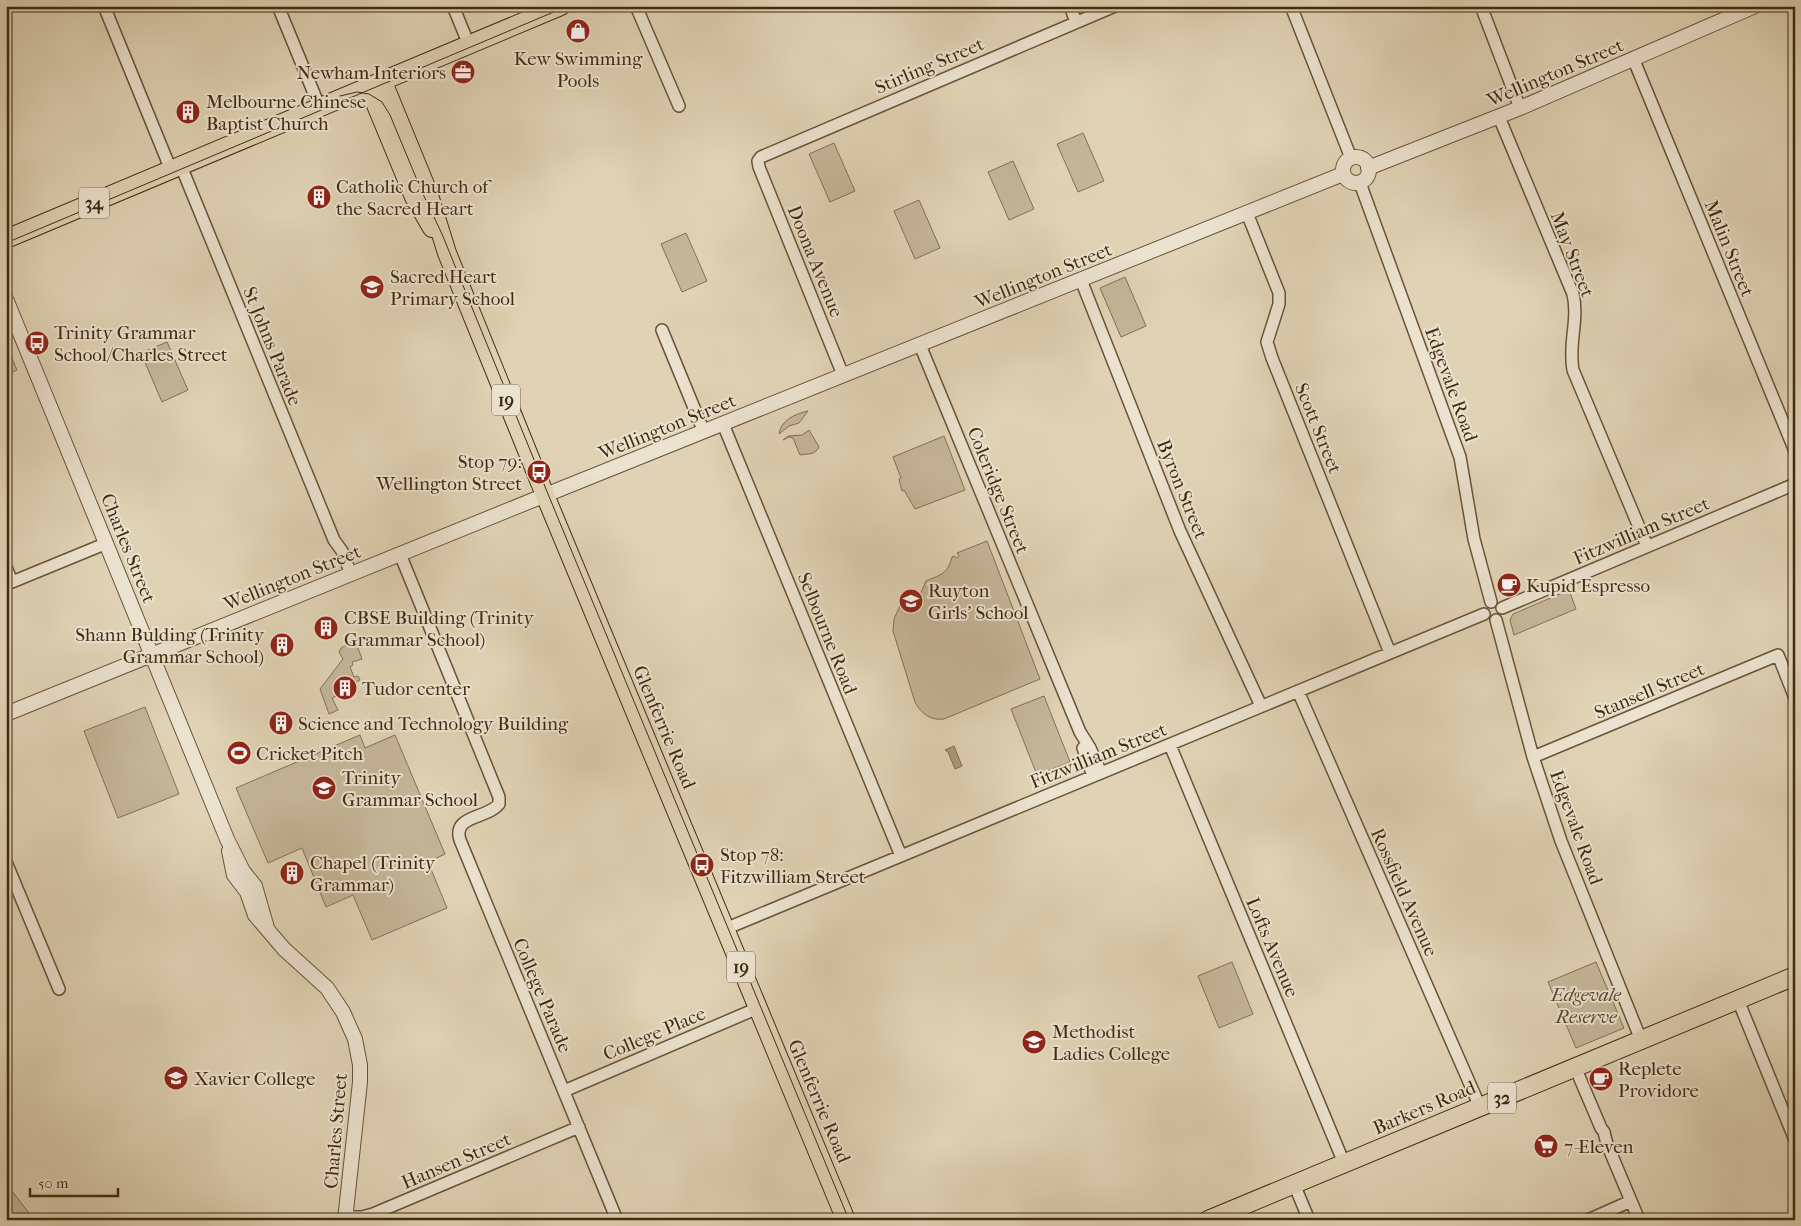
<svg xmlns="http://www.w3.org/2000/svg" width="1801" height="1226" viewBox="0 0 1801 1226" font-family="'IM FELL French Canon',serif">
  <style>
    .green { fill: #c5b699; stroke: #837054 }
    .water { fill: #aa9a7d; stroke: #806d51 }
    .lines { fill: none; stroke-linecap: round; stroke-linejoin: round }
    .minor-casing { stroke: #695438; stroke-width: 14 }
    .tertiary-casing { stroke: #695438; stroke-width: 16 }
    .primary-casing { stroke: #412a0f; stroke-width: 20 }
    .minor { stroke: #ebe2cf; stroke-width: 11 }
    .tertiary { stroke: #ebe2cf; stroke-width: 14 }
    .primary { stroke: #e0d3b5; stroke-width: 18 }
    .tram { stroke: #412a0f; stroke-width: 1 }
    .labels { text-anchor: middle; stroke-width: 4; stroke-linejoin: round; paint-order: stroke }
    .shield { fill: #ebe2cf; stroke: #746149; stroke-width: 1 }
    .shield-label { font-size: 18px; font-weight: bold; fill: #412a0f }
    .poi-label { font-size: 19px; fill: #412a0f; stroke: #ebe2cf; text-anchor: start }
    .street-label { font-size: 19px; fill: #412a0f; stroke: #ebe2cf }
    .park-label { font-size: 19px; font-style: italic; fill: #5b462b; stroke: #ebe2cf }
  </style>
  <rect width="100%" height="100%" fill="#e0d3b5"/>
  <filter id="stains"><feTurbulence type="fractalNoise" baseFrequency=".004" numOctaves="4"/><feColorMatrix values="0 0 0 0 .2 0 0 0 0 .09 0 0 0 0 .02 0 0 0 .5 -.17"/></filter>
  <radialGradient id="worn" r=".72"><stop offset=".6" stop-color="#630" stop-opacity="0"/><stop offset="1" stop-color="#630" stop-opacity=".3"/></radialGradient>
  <!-- green -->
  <path class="green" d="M1083,133l21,48 -26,11 -21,-48z
    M834,143l21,48 -25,11 -21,-48z
    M1013,161l21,48 -25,11 -21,-48z
    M919,200l21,48 -25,11 -21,-48z
    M686,233l21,48 -25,11 -21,-48z
    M1125,277l21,49 -25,11 -21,-49z
    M167,342l21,48 -26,12 -21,-49z
    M6,344l11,26 -11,5z
    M808,411l-9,12 -10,3 -10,8c2,-14 16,-20 29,-23z
    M809,430l10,17c-5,9 -10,6 -19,8l-7,-17 -4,-1 -6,3 5,-4 14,-1z
    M944,436l21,54 -50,19 -11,-19 -2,1 -3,-12 2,-1 -8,-21z
    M987,541l53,138 -96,40c-14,2 -23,-6 -29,-17l-22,-71 1,-12 7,-16 19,-8 6,-14c14,-6 22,-7 26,-24l2,-1 3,2 2,-2 -2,-3z
    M1569,590l7,19 -62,26 -4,-15 3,-6z
    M355,640l7,19 -10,3 1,3 -3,2 4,10 4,-1 2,4 -8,4 1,5 -21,9 6,12 -9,4 -9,-25 23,-30 -4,-7 2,-4z
    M1044,696l26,66 -33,13 -26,-66z
    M145,707l34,87 -61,24 -34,-87z
    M360,735l5,13 30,-13 50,119 -17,8 19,46 -75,32 -19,-45 -27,12 -24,-59 -34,15 -32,-75z
    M1232,962l21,52 -34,14 -21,-52z
    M1596,962l28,66 -48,20 -28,-66z
    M6,1183l25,33 2,4h-27z"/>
  <!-- water -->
  <path class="water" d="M954,746l8,20 -7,3 -7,-17 -3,-2z"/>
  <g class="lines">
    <defs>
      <path id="minor" d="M104,6l67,164
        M278,6l42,102
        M453,6l16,39
        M636,6l43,100
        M1070,6l6,16
        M1291,6l60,152
        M1481,6l39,102
        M1633,58l162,393
        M1499,117l74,177c6,26 -5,50 0,76l74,176
        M181,166l153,374 8,11 9,23
        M1360,183l100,274 14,82 17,63
        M1247,213l32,80v11l-12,38 5,16 118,295
        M1081,280l99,251 81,175
        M662,330l42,102
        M920,345l160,387 10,16 11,25
        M843,375l-84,-208 -1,-6 3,-4 354,-151
        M723,424l178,432
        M400,554l99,243v7c-12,15 -47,11 -39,36l157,380
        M6,567l6,15 95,-39
        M1502,608l293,-124
        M1496,620l37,137 28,84 80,199
        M1298,691l182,416
        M1170,745l174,418
        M1083,748l10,28
        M1533,757l245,-102 17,43
        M6,862l53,127
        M725,929l759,-315
        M1738,1000l57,140
        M1575,1067l26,61 3,4 3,12 32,76
        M564,1091l194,-83
        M1294,1184l15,36
        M345,1217h17l11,-3 206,-87
        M1588,1220l43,-19"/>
      <path id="tertiary" d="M1343 170a13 13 0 1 1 26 0a13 13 0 1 1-26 0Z
        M1368,168l152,-60 235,-102
        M6,299l221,540 16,32 12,15 12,42
        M6,714l542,-220 795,-320
        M229,851l5,24 13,17 8,23 29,34 43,39 16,24 12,27 5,26v17l-15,138"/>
      <path id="primary" d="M383,82l45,110 19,61 98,242 301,725
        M369,88l45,109 18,31
        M6,239l555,-233
        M1208,1220l587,-244"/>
    </defs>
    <!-- minor casing -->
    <use href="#minor" class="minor-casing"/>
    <!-- tertiary casing -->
    <use href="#tertiary" class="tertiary-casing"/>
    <!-- primary casing -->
    <use href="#primary" class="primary-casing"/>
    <!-- minor -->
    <use href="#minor" class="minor"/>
    <!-- tertiary -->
    <use href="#tertiary" class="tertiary"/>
    <!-- primary -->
    <use href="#primary" class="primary"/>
    <!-- tram -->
    <path class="tram" d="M340,96l17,-4 12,2 13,8 8,13 32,77 20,42 106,260 301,726
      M6,243l562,-237"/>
  </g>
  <!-- icons -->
  <defs>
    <symbol id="shop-disc" viewBox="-11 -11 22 22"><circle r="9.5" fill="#8f2418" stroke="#ebe2cf"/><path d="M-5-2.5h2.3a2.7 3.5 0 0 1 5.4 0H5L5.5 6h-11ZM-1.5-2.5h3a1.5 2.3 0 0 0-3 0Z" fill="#fff"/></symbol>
    <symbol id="office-disc" viewBox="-11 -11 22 22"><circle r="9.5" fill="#8f2418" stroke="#ebe2cf"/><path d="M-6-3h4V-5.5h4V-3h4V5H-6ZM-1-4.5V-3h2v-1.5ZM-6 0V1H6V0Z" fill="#fff"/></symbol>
    <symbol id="building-disc" viewBox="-11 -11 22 22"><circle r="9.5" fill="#8f2418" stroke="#ebe2cf"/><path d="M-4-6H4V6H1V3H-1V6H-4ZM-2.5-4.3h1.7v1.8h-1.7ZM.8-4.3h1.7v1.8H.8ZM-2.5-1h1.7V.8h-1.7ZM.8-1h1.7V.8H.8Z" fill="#fff"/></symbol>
    <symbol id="school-disc" viewBox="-11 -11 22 22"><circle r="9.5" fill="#8f2418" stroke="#ebe2cf"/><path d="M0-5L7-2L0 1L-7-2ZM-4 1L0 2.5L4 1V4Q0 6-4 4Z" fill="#fff"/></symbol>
    <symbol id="bus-disc" viewBox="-11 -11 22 22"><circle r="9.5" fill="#8f2418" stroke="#ebe2cf"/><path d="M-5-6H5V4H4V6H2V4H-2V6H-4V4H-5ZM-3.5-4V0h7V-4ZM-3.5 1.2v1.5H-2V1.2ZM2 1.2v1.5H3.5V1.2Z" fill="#fff"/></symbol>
    <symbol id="cafe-disc" viewBox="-11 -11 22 22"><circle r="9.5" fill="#8f2418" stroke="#ebe2cf"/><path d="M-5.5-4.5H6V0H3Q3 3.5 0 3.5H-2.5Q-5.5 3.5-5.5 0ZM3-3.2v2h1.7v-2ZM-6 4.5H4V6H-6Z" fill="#fff"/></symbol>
    <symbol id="stadium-disc" viewBox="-11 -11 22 22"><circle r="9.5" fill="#8f2418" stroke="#ebe2cf"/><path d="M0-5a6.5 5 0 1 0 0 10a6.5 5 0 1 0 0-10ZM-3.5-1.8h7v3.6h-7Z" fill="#fff"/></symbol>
    <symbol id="supermarket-disc" viewBox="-11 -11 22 22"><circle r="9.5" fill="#8f2418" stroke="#ebe2cf"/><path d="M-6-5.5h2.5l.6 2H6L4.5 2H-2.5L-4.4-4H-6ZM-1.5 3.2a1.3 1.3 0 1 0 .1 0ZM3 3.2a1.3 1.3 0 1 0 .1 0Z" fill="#fff"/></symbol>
  </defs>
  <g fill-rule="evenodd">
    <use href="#shop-disc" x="564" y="17" width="28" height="28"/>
    <use href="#office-disc" x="449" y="58" width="28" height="28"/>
    <use href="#building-disc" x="174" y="98" width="28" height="28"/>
    <use href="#building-disc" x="305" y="183" width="28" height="28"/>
    <use href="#school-disc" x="358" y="273" width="28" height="28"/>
    <use href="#bus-disc" x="23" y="329" width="28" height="28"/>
    <use href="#bus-disc" x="525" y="458" width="28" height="28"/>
    <use href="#cafe-disc" x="1495" y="571" width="28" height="28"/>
    <use href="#school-disc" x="897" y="587" width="28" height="28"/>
    <use href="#building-disc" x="312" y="614" width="28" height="28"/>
    <use href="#building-disc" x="268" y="631" width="28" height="28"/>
    <use href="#building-disc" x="331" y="674" width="28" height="28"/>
    <use href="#building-disc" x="267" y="709" width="28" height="28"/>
    <use href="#stadium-disc" x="225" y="739" width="28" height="28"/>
    <use href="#school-disc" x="310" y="774" width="28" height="28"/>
    <use href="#bus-disc" x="688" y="851" width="28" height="28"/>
    <use href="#building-disc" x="278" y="859" width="28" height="28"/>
    <use href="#school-disc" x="1020" y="1028" width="28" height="28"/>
    <use href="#school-disc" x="162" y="1064" width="28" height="28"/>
    <use href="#cafe-disc" x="1587" y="1065" width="28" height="28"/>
    <use href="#supermarket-disc" x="1532" y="1132" width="28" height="28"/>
  </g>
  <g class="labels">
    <!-- shield labels -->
    <g class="shield">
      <rect x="79" y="187.5" width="30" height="31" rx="4"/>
      <rect x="492" y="384.5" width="28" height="31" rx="4"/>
      <rect x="727" y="951.5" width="28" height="31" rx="4"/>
      <rect x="1488" y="1082.5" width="28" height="31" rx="4"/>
    </g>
    <g class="shield-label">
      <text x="94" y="209">34</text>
      <text x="506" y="406">19</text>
      <text x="741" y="973">19</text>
      <text x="1502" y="1104">32</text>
    </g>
    <!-- poi labels -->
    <g class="poi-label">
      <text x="578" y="65" text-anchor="middle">Kew Swimming<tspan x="578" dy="22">Pools</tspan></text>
      <text x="446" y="79" text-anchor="end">Newham Interiors</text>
      <text x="206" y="108">Melbourne Chinese<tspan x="206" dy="22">Baptist Church</tspan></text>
      <text x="336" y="193">Catholic Church of<tspan x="336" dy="22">the Sacred Heart</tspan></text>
      <text x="390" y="283">Sacred Heart<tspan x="390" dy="22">Primary School</tspan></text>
      <text x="54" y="339">Trinity Grammar<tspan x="54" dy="22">School/Charles Street</tspan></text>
      <text x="522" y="468" text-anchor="end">Stop 79:<tspan x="522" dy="22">Wellington Street</tspan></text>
      <text x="1526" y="592">Kupid Espresso</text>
      <text x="928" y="597">Ruyton<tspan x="928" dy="22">Girls' School</tspan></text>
      <text x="344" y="624">CBSE Building (Trinity<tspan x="344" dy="22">Grammar School)</tspan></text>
      <text x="264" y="641" text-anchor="end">Shann Bulding (Trinity<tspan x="264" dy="22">Grammar School)</tspan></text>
      <text x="362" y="695">Tudor center</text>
      <text x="298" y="730">Science and Technology Building</text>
      <text x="256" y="760">Cricket Pitch</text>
      <text x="342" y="784">Trinity<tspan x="342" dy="22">Grammar School</tspan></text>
      <text x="720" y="861">Stop 78:<tspan x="720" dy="22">Fitzwilliam Street</tspan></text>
      <text x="310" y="869">Chapel (Trinity<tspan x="310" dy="22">Grammar)</tspan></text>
      <text x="1052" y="1038">Methodist<tspan x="1052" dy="22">Ladies College</tspan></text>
      <text x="1618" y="1075">Replete<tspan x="1618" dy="22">Providore</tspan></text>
      <text x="194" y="1085">Xavier College</text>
      <text x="1564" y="1153">7-Eleven</text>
    </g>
    <!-- street labels -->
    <g class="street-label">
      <text transform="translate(929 65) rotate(-23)" y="7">Stirling Street</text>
      <text transform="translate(1555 72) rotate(-23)" y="7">Wellington Street</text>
      <text transform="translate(1730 248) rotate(68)" y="7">Malin Street</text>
      <text transform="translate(1573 254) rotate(69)" y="7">May Street</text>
      <text transform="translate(816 261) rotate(68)" y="7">Doona Avenue</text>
      <text transform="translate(1043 275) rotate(-22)" y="7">Wellington Street</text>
      <text transform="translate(273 346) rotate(68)" y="7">St Johns Parade</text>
      <text transform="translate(1452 384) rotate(70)" y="7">Edgevale Road</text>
      <text transform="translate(667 426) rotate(-22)" y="7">Wellington Street</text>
      <text transform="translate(1319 428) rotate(68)" y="7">Scott Street</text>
      <text transform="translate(1183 489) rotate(68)" y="7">Byron Street</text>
      <text transform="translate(999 490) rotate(68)" y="7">Coleridge Street</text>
      <text transform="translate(1641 530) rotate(-23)" y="7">Fitzwilliam Street</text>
      <text transform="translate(129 548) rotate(68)" y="7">Charles Street</text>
      <text transform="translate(292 577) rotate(-22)" y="7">Wellington Street</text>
      <text transform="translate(828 633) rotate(68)" y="7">Selbourne Road</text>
      <text transform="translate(1649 690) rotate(-23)" y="7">Stansell Street</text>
      <text transform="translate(665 727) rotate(67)" y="7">Glenferrie Road</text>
      <text transform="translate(1098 755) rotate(-22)" y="7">Fitzwilliam Street</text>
      <text transform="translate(1577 827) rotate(70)" y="7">Edgevale Road</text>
      <text transform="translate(1405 892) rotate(66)" y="7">Rossfield Avenue</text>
      <text transform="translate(1273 947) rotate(67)" y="7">Lofts Avenue</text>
      <text transform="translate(543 995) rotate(67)" y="7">College Parade</text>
      <text transform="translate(654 1033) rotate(-23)" y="7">College Place</text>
      <text transform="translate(820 1101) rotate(67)" y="7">Glenferrie Road</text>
      <text transform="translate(1424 1107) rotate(-23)" y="7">Barkers Road</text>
      <text transform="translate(335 1131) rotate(-85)" y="7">Charles Street</text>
      <text transform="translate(456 1160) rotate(-23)" y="7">Hansen Street</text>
    </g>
    <!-- park labels -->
    <g class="park-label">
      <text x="1586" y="1001">Edgevale<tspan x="1586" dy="22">Reserve</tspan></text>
    </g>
  </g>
  <!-- margin -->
  <rect width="1801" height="1226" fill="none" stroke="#e0d3b5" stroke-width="25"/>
  <rect x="8" y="8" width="1786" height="1211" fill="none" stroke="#412a0f" stroke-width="2.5"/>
  <rect x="12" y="12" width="1776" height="1201" fill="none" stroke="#412a0f"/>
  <!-- scale -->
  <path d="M30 1188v8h88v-8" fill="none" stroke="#412a0f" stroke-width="2.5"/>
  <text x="38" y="1188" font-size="15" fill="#412a0f" stroke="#ebe2cf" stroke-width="4" paint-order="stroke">50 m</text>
  <rect width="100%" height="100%" filter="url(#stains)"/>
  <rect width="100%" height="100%" fill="url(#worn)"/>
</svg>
